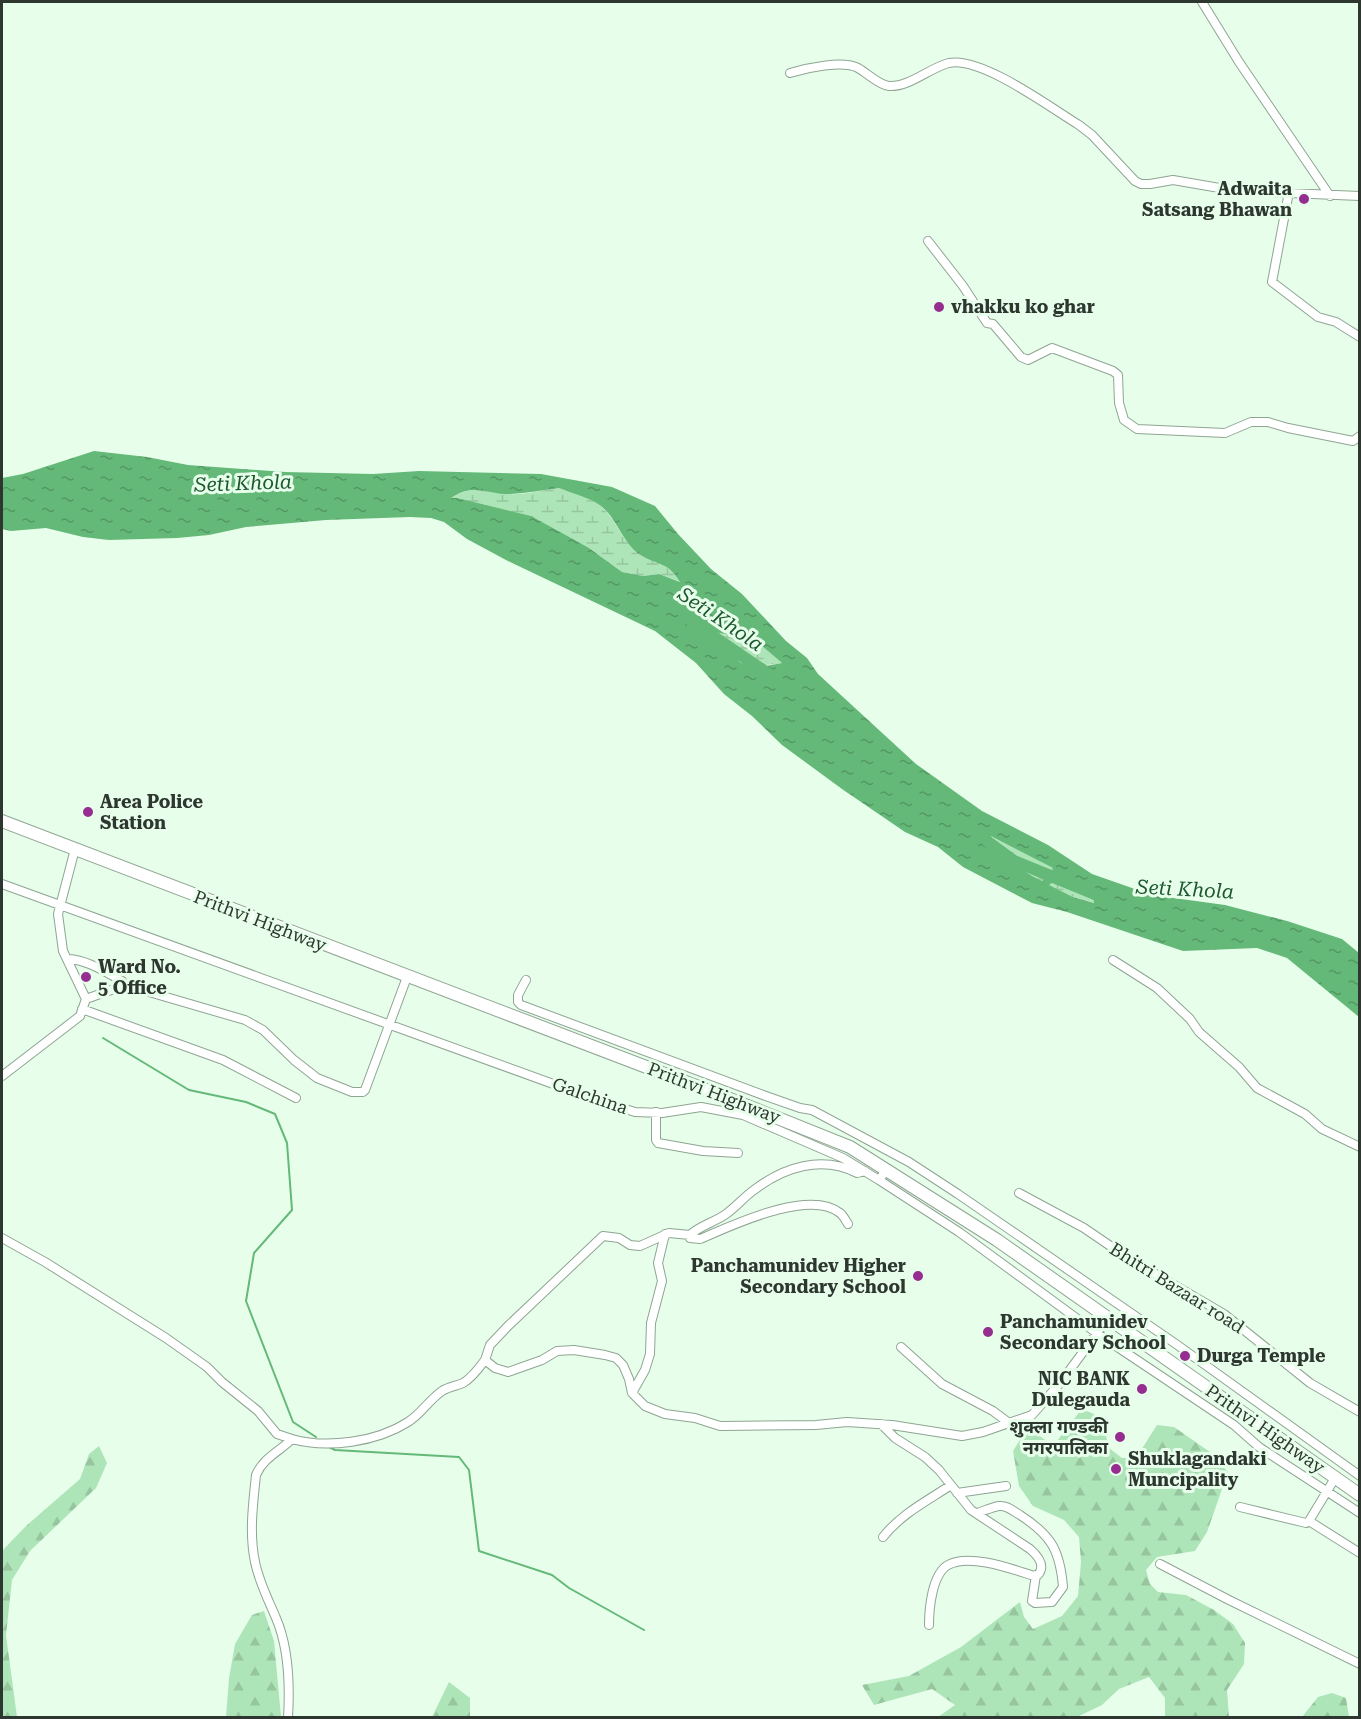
<svg xmlns="http://www.w3.org/2000/svg" width="1361" height="1719" viewBox="0 0 1361 1719" font-family="'Roboto Serif','Noto Sans Devanagari',serif">
  <style>
    .forest { fill: url(#forest-firs) }
    .wetland { fill: url(#wetland-marsh) }
    .water { fill: url(#water-ripples); fill-rule: evenodd }
    .lines { fill: none; stroke-linecap: round; stroke-linejoin: round }
    .stream { stroke: #64b978; stroke-width: 2 }
    .river { stroke: #64b978; stroke-width: 12 }
    .minor-casing { stroke: #8fa593; stroke-width: 10 }
    .highway-casing { stroke: #8fa593; stroke-width: 14 }
    .minor { stroke: #fff; stroke-width: 8 }
    .highway { stroke: #fff; stroke-width: 12 }
    .poi-dot { fill: #962d90; stroke: #e7feeb; stroke-width: 2 }
    .labels { text-anchor: middle; stroke-width: 6; stroke-linejoin: round; paint-order: stroke }
    .poi-label { font-size: 18px; font-weight: bold; fill: #2e372f; stroke: #e7feeb; text-anchor: start }
    .street-label { font-size: 18px; fill: #2e372f; stroke: #e7feeb }
    .water-label { font-size: 20px; font-style: italic; fill: #1c592f; stroke: #e7feeb }
  </style>
  <defs>
    <pattern id="forest-firs" width="22" height="20" patternUnits="userSpaceOnUse" patternTransform="scale(1.5)"><rect width="22" height="20" fill="#aee5b8"/><path d="M5 1l3.5 6h-7zM16 11l3.5 6h-7z" fill="#96c59e"/></pattern>
    <pattern id="wetland-marsh" width="20" height="14" patternUnits="userSpaceOnUse" patternTransform="scale(1.5)"><rect width="20" height="14" fill="#aee5b8"/><path d="M1 5h8M5 5V1M11 12h8M15 12V8" fill="none" stroke="#96c59e"/></pattern>
    <pattern id="water-ripples" width="26" height="14" patternUnits="userSpaceOnUse" patternTransform="scale(1.5)"><rect width="26" height="14" fill="#64b978"/><path d="M2 4q2-2 4 0t4 0M15 11q2-2 4 0t4 0" fill="none" stroke="#539763"/></pattern>
  </defs>
  <rect width="100%" height="100%" fill="#e7feeb"/>
  <!-- forest -->
  <path class="forest" d="M1081,1410c23,3 23,19 28,38l13,10h16l5,-11 14,-22 17,2 36,25 18,20 -21,60 -12,19 -38,6 -11,13 4,14 8,8 28,3 28,15 19,14 12,19 -1,21 -17,26 2,27h-64v-19l-16,-21 -30,12 -17,16 -25,12h-139l17,-12 -23,-16 -58,16 -12,-20 47,-9 52,-29 59,-45 4,15 9,12 29,-13 16,-20 3,-34 -2,-25 -15,-17 -31,-14 -14,-20 -6,-35 15,-24 25,19z
    M99,1446l8,17 -11,25 -66,63 -18,29 -6,55 11,82h-15v-166l24,-25 54,-47 9,-25z
    M264,1611l10,30 7,76h-55l3,-39 6,-34 17,-29z
    M449,1682l21,16v19h-38z
    M1332,1693l14,5 3,19h-47l16,-20z"/>
  <!-- wetland -->
  <path class="wetland" d="M559,488c12,5 28,9 39,16 18,12 23,38 42,50 19,13 26,6 41,28l-22,-8 -16,2 -21,-4 -33,-24 -140,-49c24,-15 34,-7 59,-5 16,1 35,-4 51,-6z
    M702,630l53,10 27,23c-44,8 -49,-7 -80,-33z
    M991,835l62,33 -2,6 -9,8 -39,-27z
    M1060,877l15,4 19,12 1,10 -22,-6 -25,-12z"/>
  <!-- water -->
  <path class="water" d="M94,451l53,6 41,8 97,7 88,2 46,-3 122,3 71,13 43,19 23,28 33,35 31,25 44,47 21,17 11,16 98,90 66,47 66,34 44,29 60,21 73,10 62,16 55,18 17,14v64l-72,-59 -30,-10 -74,3 -116,-39 -35,-9 -69,-36 -25,-20 -33,-15 -63,-43 -60,-44 -30,-29 -28,-22 -28,-31 -41,-32 -149,-71 -39,-21 -23,-17 -13,-4 -21,-1 -84,3 -80,7 -37,8 -32,3 -68,2 -26,-3 -37,-9 -35,3 -9,-2v-51l21,-4zM559,488c12,5 28,9 39,16 18,11 23,37 41,50 18,12 29,7 41,28l-21,-8 -16,2 -21,-4 -33,-24 -58,-32 -74,-18h-6c23,-16 36,-3 60,-4 16,-1 32,-4 48,-6zM704,630l51,10 27,23 -21,4 -20,-4zM991,836l62,32 -2,6 -9,7c-23,-12 -37,-23 -51,-45zM1060,877l15,4 18,12 1,10 -21,-6 -24,-12z"/>
  <g class="lines">
    <!-- stream -->
    <path class="stream" d="M103,1038l86,52 57,12 29,12 12,29 5,67 -38,43 -8,48 47,121 23,15
      M329,1447l6,3 124,7 10,13 10,81 73,24 17,13 75,42"/>
    <!-- river -->
    <path class="river" d="M692,622l78,53
      M988,842l26,19 93,38"/>
    <defs>
      <path id="minor" d="M1202,2l37,60 91,134
        M790,73c16,-5 53,-13 68,-5 9,5 21,17 31,18 21,1 40,-18 60,-23 32,-7 102,45 130,62l13,10 43,46 6,3h9l23,-4 64,11 123,5
        M1289,192l-17,90 46,35 18,5 24,15
        M928,241l35,45 24,37 6,1 28,33 7,3 24,-12 61,23 5,4 1,28 5,17 13,9 88,4 26,-11h17l20,6 65,13 7,-5
        M2,884l598,217 35,11 27,1 39,-6 42,8 100,43 36,22 8,-11
        M68,959c20,1 37,13 54,22l3,4 120,35 18,10 31,30 23,18 35,14h11l2,-2 42,-113
        M1113,960l44,28 33,31 9,13 40,35 18,21 48,26 17,15 38,18
        M526,980l-8,15v7l3,3 242,90 37,13 12,2 97,52 49,32 218,150 184,132
        M86,999l39,-14
        M82,1009l141,51 73,38
        M2,1076l78,-60 6,-17 -23,-48 -5,-37 17,-65
        M656,1112v28l2,3 45,8 35,2
        M879,1180l80,52 139,102 136,91 25,22 101,66
        M1019,1193l65,35 44,30 96,56 86,69 50,29
        M848,1224c-2,-3 -5,-9 -8,-11 -31,-25 -109,13 -140,26l-10,-1v-3c9,-9 25,-13 36,-21 10,-7 18,-17 28,-24 30,-23 68,-35 103,-17l8,-2
        M2,1238l43,24 121,76 41,29 15,15 36,29 19,23 15,5
        M901,1347l41,37 51,27 16,12
        M485,1360l5,-15 18,-19 95,-90 16,2 11,7 10,1 29,-13 21,2
        M632,1393l13,-23 5,-16 1,-31 11,-42 -4,-18 7,-29
        M881,1424l14,14 30,19 14,13 32,40 59,39c8,7 16,16 8,26l-4,1c-22,-7 -65,-23 -86,-11 -16,9 -19,44 -19,60
        M957,1493l49,-7
        M1240,1507l66,16 3,-2 26,-43
        M977,1513c7,-2 15,-6 22,-7 8,-1 14,5 21,9 31,20 40,35 43,72l-11,15 -17,1 -3,-2 4,-26
        M1309,1521l51,32
        M883,1537c18,-23 44,-36 68,-52
        M1160,1564l69,36 131,64
        M288,1718c2,-33 1,-70 -12,-100 -8,-19 -17,-36 -21,-56 -6,-29 -2,-58 1,-87 7,-17 24,-24 36,-36 35,10 85,3 116,-17 13,-8 21,-22 34,-31 6,-4 14,-5 21,-8 9,-5 16,-15 22,-23l10,8 13,4 34,-12 15,-9 17,-1 31,5 11,3 7,7 6,14 3,14 13,13 20,8 30,4 25,8 96,-1 31,-3 45,3 70,11 21,-4 49,-17 29,-33 47,-64"/>
      <path id="highway" d="M2,821l723,276 125,50 147,93 363,255"/>
    </defs>
    <!-- minor casing -->
    <use href="#minor" class="minor-casing"/>
    <!-- highway casing -->
    <use href="#highway" class="highway-casing"/>
    <!-- minor -->
    <use href="#minor" class="minor"/>
    <!-- highway -->
    <use href="#highway" class="highway"/>
  </g>
  <!-- markers -->
  <g class="poi-dot">
    <circle cx="1304" cy="199" r="6"/>
    <circle cx="939" cy="307" r="6"/>
    <circle cx="88" cy="812" r="6"/>
    <circle cx="86" cy="977" r="6"/>
    <circle cx="918" cy="1276" r="6"/>
    <circle cx="988" cy="1332" r="6"/>
    <circle cx="1185" cy="1356" r="6"/>
    <circle cx="1142" cy="1389" r="6"/>
    <circle cx="1120" cy="1437" r="6"/>
    <circle cx="1116" cy="1469" r="6"/>
  </g>
  <g class="labels">
    <!-- poi labels -->
    <g class="poi-label">
      <text x="1292" y="195" text-anchor="end">Adwaita<tspan x="1292" dy="21">Satsang Bhawan</tspan></text>
      <text x="951" y="313">vhakku ko ghar</text>
      <text x="100" y="808">Area Police<tspan x="100" dy="21">Station</tspan></text>
      <text x="98" y="973">Ward No.<tspan x="98" dy="21">5 Office</tspan></text>
      <text x="906" y="1272" text-anchor="end">Panchamunidev Higher<tspan x="906" dy="21">Secondary School</tspan></text>
      <text x="1000" y="1328">Panchamunidev<tspan x="1000" dy="21">Secondary School</tspan></text>
      <text x="1197" y="1362">Durga Temple</text>
      <text x="1130" y="1385" text-anchor="end">NIC BANK<tspan x="1130" dy="21">Dulegauda</tspan></text>
      <text x="1108" y="1433" text-anchor="end">शुक्ला गण्डकी<tspan x="1108" dy="21">नगरपालिका</tspan></text>
      <text x="1128" y="1465">Shuklagandaki<tspan x="1128" dy="21">Muncipality</tspan></text>
    </g>
    <!-- street labels -->
    <g class="street-label">
      <text transform="translate(260 921) rotate(21)" y="6">Prithvi Highway</text>
      <text transform="translate(714 1093) rotate(21)" y="6">Prithvi Highway</text>
      <text transform="translate(590 1096) rotate(19)" y="6">Galchina</text>
      <text transform="translate(1177 1288) rotate(32)" y="6">Bhitri Bazaar road</text>
      <text transform="translate(1265 1429) rotate(35)" y="6">Prithvi Highway</text>
    </g>
    <!-- water labels -->
    <g class="water-label">
      <text transform="translate(243 483) rotate(-2)" y="7">Seti Khola</text>
      <text transform="translate(721 619) rotate(34)" y="7">Seti Khola</text>
      <text transform="translate(1185 889) rotate(3)" y="7">Seti Khola</text>
    </g>
  </g>
  <!-- border -->
  <rect width="1361" height="1719" fill="none" stroke="#2e372f" stroke-width="6"/>
</svg>
